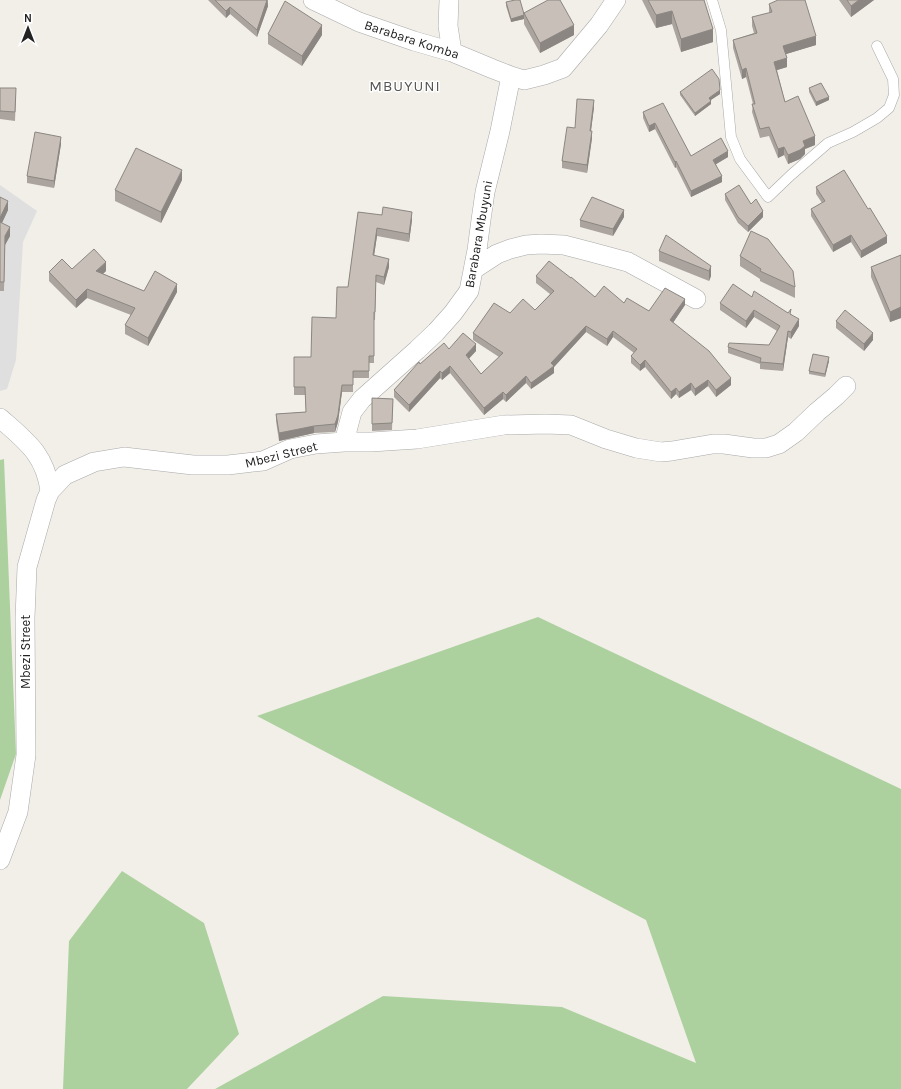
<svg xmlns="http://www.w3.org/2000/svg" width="901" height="1089" viewBox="0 0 901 1089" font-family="Karla,sans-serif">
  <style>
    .residential { fill: #e0dfdf }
    .forest { fill: #add19e }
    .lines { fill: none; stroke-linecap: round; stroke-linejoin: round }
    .service-casing { stroke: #a9a9a9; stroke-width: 11 }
    .minor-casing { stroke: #a9a9a9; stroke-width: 20 }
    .service { stroke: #fff; stroke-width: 10 }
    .minor { stroke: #fff; stroke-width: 19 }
    .wall { fill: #aba49e }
    .shaded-wall { fill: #8b8681 }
    .building { fill: #c7bfb8; stroke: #8b8681 }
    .labels { text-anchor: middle; stroke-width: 3; stroke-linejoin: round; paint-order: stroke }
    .street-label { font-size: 13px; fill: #222; stroke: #fff }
    .quarter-label { font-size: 15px; letter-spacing: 1px; fill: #555; stroke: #fff }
  </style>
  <rect width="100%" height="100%" fill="#f2efe9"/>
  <!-- residential -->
  <path class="residential" d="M0,185l37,26 -14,31 -7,118 -9,29 -7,2z"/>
  <!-- forest -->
  <path class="forest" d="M4,459l12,295 -16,46v-340z
    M538,617l363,172v300h-686l168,-93 179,11 134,56 -50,-143 -389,-204z
    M122,871l82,52 35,111 -52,55h-124l6,-148z"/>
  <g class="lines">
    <defs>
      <path id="service" d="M712,0l9,30 10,107 9,22 28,38 23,-22 37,-32 25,-11 24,-14 12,-10 5,-13 -1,-16 -16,-33"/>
      <path id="minor" d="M313,0l46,22 55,19 38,11 41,17 18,7 13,4 20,-5 19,-7 36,-43 17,-25
        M449,0l-1,26 4,26
        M474,269l23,-15 13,-5 16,-4 15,-1 23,1 27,7 37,10 68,37
        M0,418c26,23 45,36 50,73
        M344,442l8,-30 10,-13 55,-49 19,-18 17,-19 16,-22 8,-41 4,-30 4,-28 15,-61 11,-55
        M0,860l18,-48 8,-57 -1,-137 2,-51 19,-67 4,-9 15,-16 29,-13 30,-5 69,8h35l35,-4 27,-12 26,-5 28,-2h27l46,-3 87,-14 42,-1 25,1 35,14 30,9 25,4 11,-1 41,-7h11l29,4h13l13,-4 17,-12 21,-20 19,-16 10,-10"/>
    </defs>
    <!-- service casing -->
    <use href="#service" class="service-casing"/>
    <!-- minor casing -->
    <use href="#minor" class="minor-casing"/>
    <!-- service -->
    <use href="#service" class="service"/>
    <!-- minor -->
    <use href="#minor" class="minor"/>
  </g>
  <!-- wall -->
  <path class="wall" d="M208,0h60v6l-11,31 -27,-23 -4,4z
    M642,0h62l9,42 -32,10 -9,-28 -16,4z
    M839,0h35l-23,17z
    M506,2l18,11 50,22 -34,18 -16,-29v-5l-13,3 -5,-16z
    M769,4l47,41 -30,9 1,13 -10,3 8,32 30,43 -10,4v5l-5,5 -12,5 -4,-9 -6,3 -9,-22 -9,2 -8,-26 1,-8 -7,-27 -4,2 -9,-31v-8l21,-7 -2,-7v-9l17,-4z
    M268,34l54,1 -20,31 -34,-22z
    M0,88l16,9 -1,24 -15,-2z
    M809,88l20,12 -13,6 -7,-14z
    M680,92l40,2 -9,6v4l-16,12 -15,-21z
    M594,107l-3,24 1,7 -5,35 -25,-5v-7l13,-33z
    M643,112l48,44 37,1 -12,7 6,18 -31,15 -15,-30 -1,1 -20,-39 -6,3 -6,-14z
    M61,144l-7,44 -27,-5v-7z
    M182,180l-21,43 -46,-22v-11z
    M816,187l71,56 -26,15 -10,-16 -18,10 -22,-36v-7l11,-6 -6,-9z
    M725,194l26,10 12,13 -15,15 -10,-9 -13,-23z
    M0,197l8,13 -6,13 8,13 -5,9 -1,46h-4z
    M358,212l54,8 -3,22 -32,-6 -3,19 15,12 -5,18 -8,-3 -1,38h-1v43h-5v15h-16v14h-11l-4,30 -3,10 -21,1 -35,8 -3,-20v-7l30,-2 -1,-17h-11v-38h17l25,-39 12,-31z
    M624,217l-11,19 -33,-9v-7z
    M659,251l52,15v10l-2,5 -50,-20z
    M901,255v63l-11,4 -19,-45v-10z
    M740,256l55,31v11l-35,-17v-2l-20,-13z
    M72,269l34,2 -3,3 41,17 33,1 -29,54 -23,-12v-9l6,-10 -44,-17 -11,10 -27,-27v-9z
    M536,276l59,21 29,6 25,8 36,-6 -12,18 58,62 -15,12 -8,-11 -13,10 -4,-6 -12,8 -3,-4 -5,5 -26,-32 -5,4 -9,-8v-7l3,-3 -21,-16 -6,9 -21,-14 -32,35v6l-23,16 -5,-6 -20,19 -3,-3 -19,16 -34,-42 -8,7 -2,-2 -31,34 -15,-15v-7l26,-26 29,-15 27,2 -8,8 13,15 18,-17 -26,-17v-7l37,-20 25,-3 15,-16 -14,-11z
    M752,297l39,17 8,12 -8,13 -3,-2 -5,34 -23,-2v-5l-32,-11v-6l41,-2 8,-14 -23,-14 -8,11 -26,-18v-7z
    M836,321l37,19 -9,11 -28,-23z
    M829,361l-4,16 -16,-3v-3z
    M372,398l21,1 -1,31 -20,1z"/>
  <!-- shaded-wall -->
  <path class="shaded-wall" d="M267,0l1,6 -11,31v-7z
    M859,0h15l-23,17v-11z
    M230,7v7l-4,4v-7z
    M672,11v13l-16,4v-13z
    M524,15v4l-13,3v-3z
    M322,25v10l-20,31v-10z
    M574,25v10l-34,18v-10z
    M713,29v13l-32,10v-13z
    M816,36v9l-33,10v-9z
    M787,58v9l-13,4v-9z
    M746,68v9l-4,2v-9z
    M720,90v4l-11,7v-3z
    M829,97v3l-13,6v-4z
    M594,100v7l-4,31v-7z
    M711,101v3l-16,12v-3z
    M655,123v6l-6,3v-6z
    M592,131v7l-5,35v-8z
    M815,136v9l-10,4v5l-5,5 -12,5v-9l15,-14z
    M61,137v7l-7,44v-7z
    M784,147v8l-6,3v-9z
    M728,151v6l-15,9v-6z
    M676,161v6l-1,1v-6z
    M182,170v10l-21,43v-11z
    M722,176v6l-31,15v-6z
    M8,201v9l-8,17v-9z
    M624,210v7l-11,19v-7z
    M763,211v6l-15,15v-6z
    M412,212v8l-3,22v-8z
    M10,227v9l-5,9 -1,46 1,-55z
    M377,228v8l-4,27v-8z
    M851,235v7l-18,10v-7z
    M887,236v7l-26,15v-7z
    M389,259v8l-5,18v-8z
    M106,262v9l-10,9v-9z
    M711,266v10l-2,5v-10z
    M177,284v8l-29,54v-8z
    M87,289v9l-11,10v-8z
    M685,299v6l-15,22v-7z
    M901,307v11l-11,4v-10z
    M754,310v7l-8,11v-7z
    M799,319v7l-8,13v-7z
    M586,326v6l-32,35v6l-23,16v-6l20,-20z
    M613,331v6l-6,9v-7z
    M788,331v6l-5,34v-7z
    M873,333v7l-9,11v-7z
    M476,344v7l-10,11v-7z
    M829,357v4l-4,16v-3z
    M645,360v7l-5,4v-6z
    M450,366v7l-8,7v-7z
    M440,371v7l-31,34v-7z
    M526,376v7l-20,19v-7z
    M731,378v7l-15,12v-7z
    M708,380v6l-13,10v-7z
    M691,383v7l-12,8v-6z
    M342,385v7l-4,30 -3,10v-8z
    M676,388v6l-5,5v-7z
    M503,392v7l-19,16v-7z
    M314,426v7l-35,8v-8z"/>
  <!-- building -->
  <path class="building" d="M215,0h52l-10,30 -27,-23 -4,4z
    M515,0h5l4,14v-1v2l-13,4 -5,-17z
    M548,0h12l14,25 -34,18 -16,-30z
    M648,0h56l9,29 -32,10 -9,-28 -16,4z
    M778,0h27l11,36 -33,10 4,12 -13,4 11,40 13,-6 17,40 -12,5 2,5 -5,4 -12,5 -4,-8 -6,2 -9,-22 -9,2 -8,-25h3l-9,-36 -4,2 -9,-30 24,-7 -5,-16 20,-5 -3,-8z
    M847,0h12l-8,6z
    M285,1l37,24 -20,31 -34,-22z
    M712,69l7,10 1,11 -11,8 2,3 -16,12 -15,-21z
    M821,83l8,14 -13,5 -7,-14z
    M0,88h16l-1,24 -15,-1z
    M577,99l17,1 -4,31h2l-5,34 -25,-4 5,-34 8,1z
    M663,103l28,53 30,-18 7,13 -15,9 9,16 -31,15 -15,-30 -1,1 -20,-39 -6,3 -6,-14z
    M35,132l26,5 -7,44 -27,-5z
    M136,148l46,22 -21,42 -46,-22z
    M844,170l24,39 2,-1 17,28 -26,15 -10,-16 -18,10 -22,-36 14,-8 -9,-14z
    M739,185l12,19 5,-5 7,12 -15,15 -10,-9 -13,-23z
    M0,197l8,4 -8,17z
    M592,197l32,13 -11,19 -33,-9z
    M383,207l29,5 -3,22 -32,-6 -4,27 16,4 -5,18 -8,-2 -1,37h-1v44h-5v15h-16v14h-11l-4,30 -3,9 -21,2 -35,7 -3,-19 30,-2 -1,-25h-11v-30h17l1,-40 24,1 1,-31h11l10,-75 24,3z
    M0,222l10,5 -5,9 -1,46h-4z
    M751,231l17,8 25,32 2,16 -35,-16 1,-2 -21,-13z
    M666,235l45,31 -2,5 -50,-20z
    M94,249l12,13 -10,9 48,20 11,-20 22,13 -29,54 -23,-13 10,-17 -48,-19 -11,11 -27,-28 13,-13 10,10z
    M901,255v52l-11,5 -19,-45z
    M549,261l22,17v-1l24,20 9,-11 20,17 3,-5 22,13 16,-23 20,11 -15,21 39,31 22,27 -15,12 -8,-10 -13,9 -4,-6 -12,9 -3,-4 -5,4 -26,-32 -5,5 -9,-9 6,-7 -24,-18 -6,8 -21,-13 -35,37 3,3 -23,17 -5,-7 -20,19 -3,-3 -19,16 -34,-42 -8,7 -2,-2 -31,34 -15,-15 25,-28 1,2 24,-21 5,6 14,-16 13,11 -10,11 15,19 22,-21 -30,-20 21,-30 16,10 13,-14 12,11 19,-19 -18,-15z
    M733,284l19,13 2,-6 34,22 3,-4 -1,5 9,5 -8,13 -3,-1 -5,33 -23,-2 1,-4 -33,-11 1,-4 40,2 11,-19 -26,-16 -8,11 -26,-18z
    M845,310l28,23 -9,11 -28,-23z
    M813,354l16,3 -4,17 -16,-3z
    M372,398l21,1 -1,24 -20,1z"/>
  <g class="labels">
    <!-- street labels -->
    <g class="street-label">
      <text transform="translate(412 39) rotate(18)" y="5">Barabara Komba</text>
      <text transform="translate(478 234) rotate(-80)" y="5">Barabara Mbuyuni</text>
      <text transform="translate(281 454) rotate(-14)" y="5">Mbezi Street</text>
      <text transform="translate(25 652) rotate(-90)" y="5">Mbezi Street</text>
    </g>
    <!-- quarter labels -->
    <g class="quarter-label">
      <text x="405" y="91">MBUYUNI</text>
    </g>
  </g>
  <!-- north arrow -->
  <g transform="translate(28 28)" stroke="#ffffff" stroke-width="3" paint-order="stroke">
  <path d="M0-3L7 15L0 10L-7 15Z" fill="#222222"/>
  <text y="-6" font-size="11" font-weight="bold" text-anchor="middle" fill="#222222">N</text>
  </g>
</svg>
